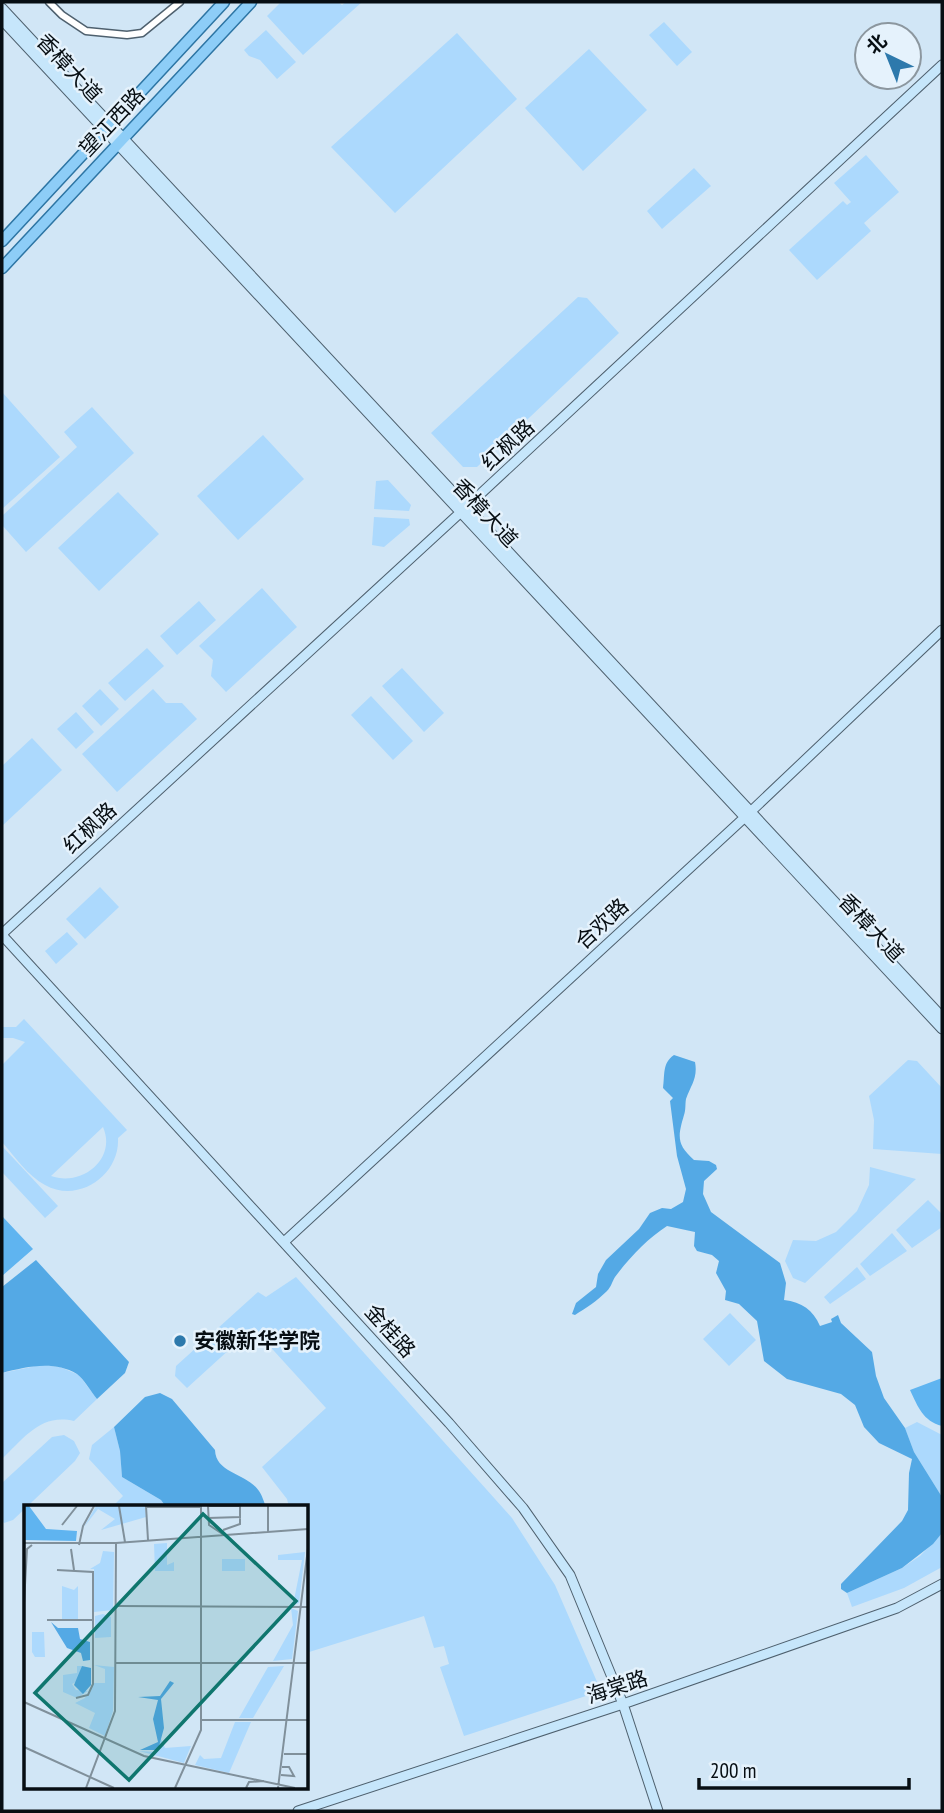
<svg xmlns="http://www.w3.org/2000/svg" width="944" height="1813" viewBox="0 0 944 1813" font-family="'PT Sans Narrow','Noto Sans SC',sans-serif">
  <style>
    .green { fill: #acd9fd; fill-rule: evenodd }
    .forest { fill: #5fb4f0 }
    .water { fill: #54a9e5 }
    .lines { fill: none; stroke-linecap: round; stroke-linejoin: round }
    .street-casing { stroke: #4e606e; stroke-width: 9 }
    .secondary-casing { stroke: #4e606e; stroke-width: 11 }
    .primary-casing { stroke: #2d75a4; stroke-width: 13 }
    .street { stroke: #fff; stroke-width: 6 }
    .secondary { stroke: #c6e6fb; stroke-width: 9 }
    .primary { stroke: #8dcdf7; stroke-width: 10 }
    .poi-dot { fill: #2d79ac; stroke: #e5f2fc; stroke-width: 2.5 }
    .labels { text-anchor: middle; stroke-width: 5; stroke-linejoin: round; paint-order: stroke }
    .street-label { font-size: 21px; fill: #070e13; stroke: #e5f2fc }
    .poi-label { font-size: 21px; font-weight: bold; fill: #070e13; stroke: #e5f2fc; text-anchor: start }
    .inset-road { fill: none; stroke: #80909b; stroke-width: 2 }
    .view { fill: #0f766e; fill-opacity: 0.15; stroke: #0f766e; stroke-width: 3.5 }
    .inset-edge { fill: none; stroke: #070e13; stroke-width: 3.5 }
  </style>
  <rect width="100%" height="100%" fill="#d1e6f6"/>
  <!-- green -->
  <path class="green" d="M281,2h57l4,3 4,-3h16l-59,53 -36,-39z
    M664,22l28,30 -15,14 -28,-31z
    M266,30l30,32 -19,17 -17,-19 -11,-4 -5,-6z
    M457,33l60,66 -122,114 -64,-66z
    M589,49l58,61 -64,61 -58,-63z
    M866,155l33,37 -35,31 7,8 -54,49 -28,-30 54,-49 4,4 4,-3 -17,-19z
    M694,168l17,18 -49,43 -15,-18z
    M578,297l9,1 32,35 -142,134h-14l-32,-34z
    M2,392l58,65 -58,52z
    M92,407l42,46 -108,99 -24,-27v-9l75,-69 -13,-15z
    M263,435l41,44 -66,61 -41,-44z
    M388,480l23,25 -2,6 -35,-2 2,-28z
    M118,492l41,42 -60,57 -41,-43z
    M374,517l35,2 1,6 -26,22 -12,-2z
    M262,588l35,39 -71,65 -15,-16 2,-16 -14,-14z
    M199,601l17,19 -39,35 -17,-19z
    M147,648l17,18 -39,35 -17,-18z
    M402,668l42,45 -20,19 -42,-46z
    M100,689l19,20 -18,17 -19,-20z
    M153,689l13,14h16l15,16 -80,73 -35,-38z
    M371,696l42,45 -20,19 -42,-45z
    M76,712l18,20 -18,17 -19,-20z
    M32,738l30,32 -60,56v-60z
    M100,887l19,20 -34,32 -19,-20z
    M67,932l11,12 -22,20 -11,-13z
    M24,1019l103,111 -9,8c2,37 -39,66 -73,47 -17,-9 -30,-28 -43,-43v-77l23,-23 -12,-4h-11v-11h14zM103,1127c14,32 -21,60 -52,49z
    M908,1060l9,1 25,27v66l-69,-5 1,-29 -5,-24z
    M2,1146l56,60 -13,12 -43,-46z
    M870,1167l46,12 -111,104 -12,-5 -8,-17 8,-21 23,1 20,-9 21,-21 12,-26z
    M928,1200l14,14v13l-30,21 -16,-18z
    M892,1233l15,18 -37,25 -10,-12z
    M857,1267l9,12 -36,25 -6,-7z
    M296,1277l216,241 43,67 43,99 -3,9 -131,43 -24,-69 9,-3 -5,-18 -10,2 -10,-32 -118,37v-146h-17l-2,-8 -25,-32 64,-59 -73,-80 -66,60 -12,-12 1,-10 82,-74 8,5z
    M730,1313l26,27 -27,26 -26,-27z
    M41,1365l19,2 19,8 18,24 -23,22c-33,-8 -50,17 -72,38v-86z
    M917,1422l25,13v62l-28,-45 -9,-24z
    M114,1427l6,24 2,26 39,23 5,7h-54l11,-11 -34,-37 3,-14z
    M64,1435l10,6 6,12 -5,8 -62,59 -9,3 -2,-3v-37l50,-46z
    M942,1533v34l-38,21 -52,19 -5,-14 55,-25 18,-12z"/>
  <!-- forest -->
  <path class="forest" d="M2,1216l31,33 -31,27z
    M942,1378v48c-19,-5 -24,-19 -32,-36z"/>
  <!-- water -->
  <path class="water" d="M674,1055l21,7c3,16 -4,23 -9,37 -1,5 0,11 -2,16 -6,21 -8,29 10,45l15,1 7,4 1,4 -13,12 -1,13 8,18 69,51 6,20 -2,17c18,2 29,10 36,26l12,-4 -1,-3 7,-4 3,8 31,29 4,24 8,22 21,30 9,24 28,45v36l-9,11 -31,24 -55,25 -6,-4v-5l61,-63 6,-11 1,-37 3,-14 -33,-16 -15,-16 -9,-22 -14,-11 -54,-15 -23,-18 -7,-40 -18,-17 -14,-4 1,-9 -10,-18 3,-12 -7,-6 -15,-4 -3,-5 1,-14 -28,-6c-20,13 -37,31 -52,51 -3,5 -4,10 -8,14 -10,10 -21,17 -32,24l-3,-1 4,-11 20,-16 2,-13 8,-14 33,-31 11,-16 12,-5 9,1 12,-7 3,-13 -9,-33 -7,-55 3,-3 -10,-10c2,-13 -1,-25 11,-33z
    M36,1260l93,102 -4,11 -28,26c-6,-7 -13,-20 -20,-25 -24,-14 -51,-7 -75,-1v-86z
    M160,1393l12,6 43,51c1,24 32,23 44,41 3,4 5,11 7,16h-100l-5,-7 -39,-23 -2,-26 -6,-24 31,-30z"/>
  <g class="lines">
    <defs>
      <path id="street" d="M49,2l13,13 24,16 41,4 15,-2 38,-31"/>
      <path id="secondary" d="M2,8l940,1009
        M2,20l940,1009
        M2,934l459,-422 481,-447
        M2,935l447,488 74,85 47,67 53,129 35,107
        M284,1242l460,-424 198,-188
        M298,1811l325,-107 274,-96 45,-24"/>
      <path id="primary" d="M2,241l222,-239
        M2,268l249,-266"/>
    </defs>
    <!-- street casing -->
    <use href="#street" class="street-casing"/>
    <!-- secondary casing -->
    <use href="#secondary" class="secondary-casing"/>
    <!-- primary casing -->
    <use href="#primary" class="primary-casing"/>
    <!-- street -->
    <use href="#street" class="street"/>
    <!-- secondary -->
    <use href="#secondary" class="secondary"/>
    <!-- primary -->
    <use href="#primary" class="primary"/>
  </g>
  <!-- markers -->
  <circle class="poi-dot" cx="180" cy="1341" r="7"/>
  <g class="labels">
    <!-- street labels -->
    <g class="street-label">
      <text transform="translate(69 68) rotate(47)" y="7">香樟大道</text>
      <text transform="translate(112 122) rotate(-47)" y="7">望江西路</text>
      <text transform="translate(508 445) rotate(-43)" y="7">红枫路</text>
      <text transform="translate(485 513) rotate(47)" y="7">香樟大道</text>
      <text transform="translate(90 828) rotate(-43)" y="7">红枫路</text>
      <text transform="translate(602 924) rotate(-43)" y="7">合欢路</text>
      <text transform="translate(871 928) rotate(47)" y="7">香樟大道</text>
      <text transform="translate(390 1331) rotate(48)" y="7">金桂路</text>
      <text transform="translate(617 1687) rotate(-18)" y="7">海棠路</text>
    </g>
    <!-- poi labels -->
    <g class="poi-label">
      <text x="194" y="1348">安徽新华学院</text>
    </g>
  </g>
  <!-- overview -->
  <g transform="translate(24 1505)">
    <rect width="284" height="284" fill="#d1e6f6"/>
    <path d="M72,1h49l1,11 -45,13 14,-11 -17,-10 -14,18zM143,38v22l7,-3v9h-19l-1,-27zM79,46l11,1 -1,58 -19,2v-43h-4l10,-6zM281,47l-6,51 -6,2 9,-45h-24v-5zM198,54h23v12h-23zM38,81l12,4 4,-4v33h-16zM267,103l7,3 -6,48 -19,2 20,-36zM79,109l8,3v20l-16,1v-22zM8,127h12l1,25h-10l-3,-5zM70,160l20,2 -1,44 -8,25 -16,-8 6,-15 -20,-10 10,-5 8,-15h12v-14zM53,161h5l-2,14 -8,4 4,6 12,1 -11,7 -14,-6v-17l14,-2zM260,161l-31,52h-14l29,-51zM211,217h16l-22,51 -34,-8 5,-10 4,4 17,-1zM137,234l4,9 26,-2 -7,17 -45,-12 17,1z" fill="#acd9fd"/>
    <path d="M0,1h5l17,23 31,2 -1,10 -52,-1z" fill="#5fb4f0"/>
    <path d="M27,117l7,6h20l2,11 10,3v18l-7,1 -2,-8 -14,-5zM58,161l9,2v17l-8,9 -9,-9zM146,176l4,2 -13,16 3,29 -6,22h-18l18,-8 -5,-23 5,-19 -20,-3 22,-1z" fill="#54a9e5"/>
    <path class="inset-road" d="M95,1l6,36M122,1l2,34M244,1v26M122,2h56M184,13l33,-1M38,20l15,-19M199,25l17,-6v-18h-32l1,19 15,10M177,31v-30M0,38h92l192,-14M55,40l4,-19 11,-20M47,44l3,21M33,65l36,2v112l-5,11 -12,3M0,98l3,-54 5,-4M93,101l191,1M23,115h46M92,158h192M0,197l120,54 151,32M177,215h107M0,242l90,41M260,249h23M257,270l13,1 -5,-9h-7M62,283l29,-77 1,-168M151,283l26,-58v-194M222,283l3,-6 15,-1M254,283l30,-240"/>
    <path class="view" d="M179,9l93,87 -167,179 -94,-87z"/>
    <rect width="284" height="284" class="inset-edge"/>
  </g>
  <!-- border -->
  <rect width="944" height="1813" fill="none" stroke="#070e13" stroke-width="7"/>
  <!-- north arrow -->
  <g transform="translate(888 56) rotate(317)"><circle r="33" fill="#e5f2fc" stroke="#8c979f" stroke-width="2"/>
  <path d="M0-5L12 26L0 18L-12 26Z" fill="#2d79ac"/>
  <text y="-10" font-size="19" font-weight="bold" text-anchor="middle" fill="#070e13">北</text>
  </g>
  <!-- scale -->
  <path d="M699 1778v10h210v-10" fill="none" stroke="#070e13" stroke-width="3.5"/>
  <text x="710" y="1778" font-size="21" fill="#070e13" stroke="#e5f2fc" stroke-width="5" paint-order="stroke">200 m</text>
</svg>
